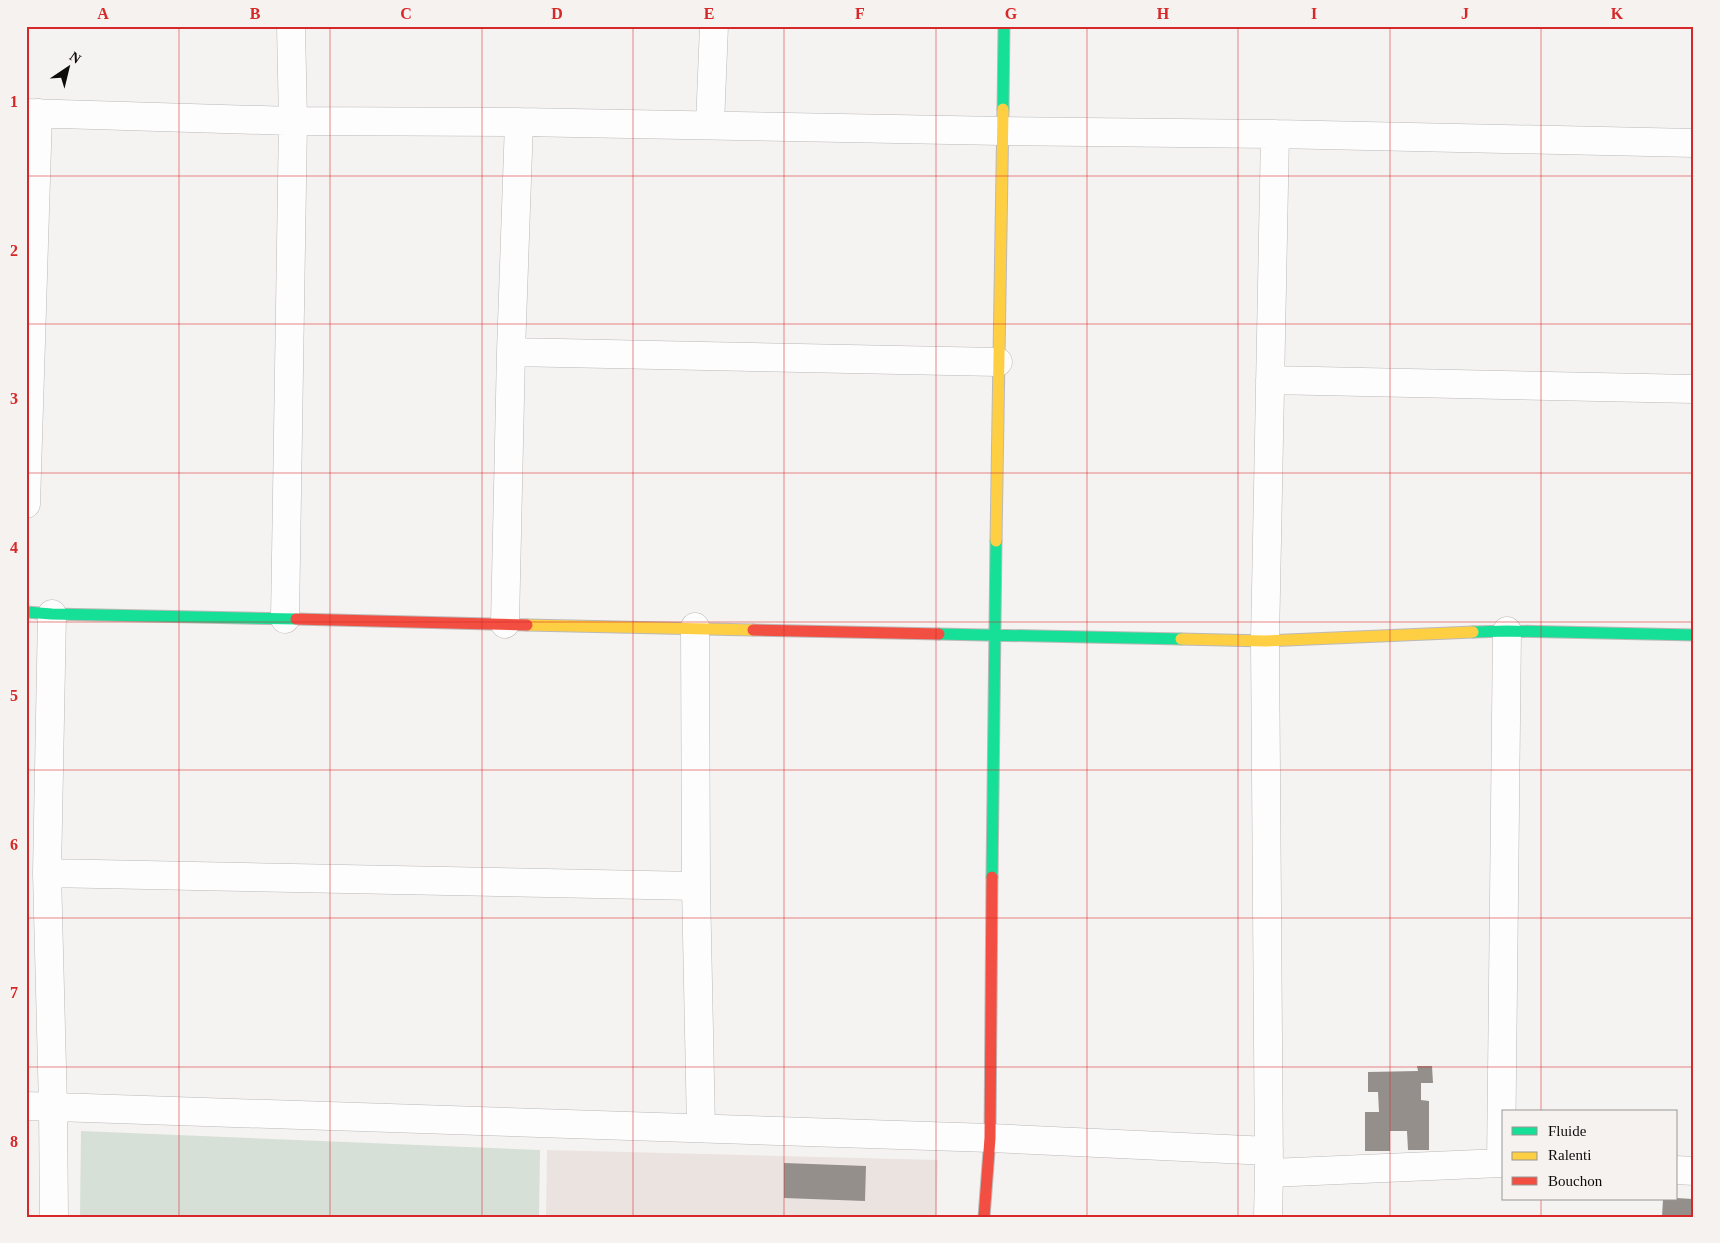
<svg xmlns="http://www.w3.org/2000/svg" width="1720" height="1243" viewBox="0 0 1720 1243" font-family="Georgia,serif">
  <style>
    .built { fill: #ebe3e0 }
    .green { fill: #d7e0d6 }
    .building { fill: #948f8a }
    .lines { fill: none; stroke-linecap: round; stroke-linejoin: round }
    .street-casing { stroke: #bbb9b8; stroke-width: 29 }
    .fast-casing { stroke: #bbb9b8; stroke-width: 13 }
    .slow-casing { stroke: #bbb9b8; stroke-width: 13 }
    .jam-casing { stroke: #bbb9b8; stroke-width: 13 }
    .street { stroke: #fefdfd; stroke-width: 28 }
    .fast { stroke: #16e098; stroke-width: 11 }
    .slow { stroke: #ffcf43; stroke-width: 11 }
    .jam { stroke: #f24e42; stroke-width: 11 }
    .grid { fill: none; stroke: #d62828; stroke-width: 1; stroke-opacity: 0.55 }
    .neatline { fill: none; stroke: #d62828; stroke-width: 2 }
    .grid-label { font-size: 16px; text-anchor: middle; font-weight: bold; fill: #d62828 }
  </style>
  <rect width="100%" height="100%" fill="#f5f3f1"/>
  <!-- built -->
  <path class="built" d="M547,1150l391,10 -2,57h-390z"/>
  <!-- green -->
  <path class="green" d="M81,1131l459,19 -1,67h-459z"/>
  <!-- building -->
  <path class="building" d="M1417,1066h15l1,17h-12v17l8,1v49h-21l-1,-19h-17v20h-25v-39h14l-1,-20h-10v-20l50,-1z
    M784,1163l82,3 -1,35 -81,-3z
    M1676,1198l17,1 -1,18h-30l1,-18h13z"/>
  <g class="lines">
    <defs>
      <path id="street" d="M26,113l267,8 226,1 483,9 273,3 419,9
        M710,125l4,-99
        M511,352l487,10
        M1270,380l424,9
        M26,504l12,-391
        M52,614l-5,259 6,234 1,110
        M285,619l8,-498 -2,-95
        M505,624l6,-272 8,-230
        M695,627l1,259 5,242
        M47,873l649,13
        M26,1106l964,32 279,13
        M1501,1163l6,-532
        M1676,1170l18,1
        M1269,1173l232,-10v-1h3
        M1268,1217l1,-44 -4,-532 10,-507"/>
      <path id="fast" d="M1003,109l1,-83
        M26,612l26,2 244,5
        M1473,632l34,-1 187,4
        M939,634l242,5
        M992,877l4,-336"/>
      <path id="slow" d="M996,541l7,-432
        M527,625l226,5
        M1181,639l84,2 208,-9"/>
      <path id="jam" d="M296,619l231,6
        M753,630l186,4
        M984,1217l6,-79 2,-261"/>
    </defs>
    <!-- street casing -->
    <use href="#street" class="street-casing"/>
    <!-- fast casing -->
    <use href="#fast" class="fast-casing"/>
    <!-- slow casing -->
    <use href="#slow" class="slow-casing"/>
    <!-- jam casing -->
    <use href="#jam" class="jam-casing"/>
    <!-- street -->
    <use href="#street" class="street"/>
    <!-- fast -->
    <use href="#fast" class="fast"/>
    <!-- slow -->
    <use href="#slow" class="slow"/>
    <!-- jam -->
    <use href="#jam" class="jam"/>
  </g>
  <!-- grid -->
  <path class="grid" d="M179,26v1191M330,26v1191M482,26v1191M633,26v1191M784,26v1191M936,26v1191M1087,26v1191M1238,26v1191M1390,26v1191M1541,26v1086M26,176h1668M26,324h1668M26,473h1668M26,622h1668M26,770h1668M26,918h1668M26,1067h1668M1541,1199v18"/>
  <!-- border -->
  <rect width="1720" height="1243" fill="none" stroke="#f6f2f0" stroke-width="55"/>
  <!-- legend -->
  <rect x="1502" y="1110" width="175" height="90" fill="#f6f2f0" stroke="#999694"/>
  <rect x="1512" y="1127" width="25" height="8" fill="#16e098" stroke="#999694"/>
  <text x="1548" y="1136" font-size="15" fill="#0d0c0b">Fluide</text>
  <rect x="1512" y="1152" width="25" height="8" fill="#ffcf43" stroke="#999694"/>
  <text x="1548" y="1160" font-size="15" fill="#0d0c0b">Ralenti</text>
  <rect x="1512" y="1177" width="25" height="8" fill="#f24e42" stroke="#999694"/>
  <text x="1548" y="1186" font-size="15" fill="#0d0c0b">Bouchon</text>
  <!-- north arrow -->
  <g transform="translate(68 68) rotate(35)" stroke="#f6f2f0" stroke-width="4" paint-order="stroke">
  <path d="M0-4L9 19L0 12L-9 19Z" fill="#0d0c0b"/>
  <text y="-8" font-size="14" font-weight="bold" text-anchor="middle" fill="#0d0c0b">N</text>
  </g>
  <rect x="28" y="28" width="1664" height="1188" class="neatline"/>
  <g class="grid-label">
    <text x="103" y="19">A</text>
    <text x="255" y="19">B</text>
    <text x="406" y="19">C</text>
    <text x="557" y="19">D</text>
    <text x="709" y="19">E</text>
    <text x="860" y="19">F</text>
    <text x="1011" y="19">G</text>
    <text x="1163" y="19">H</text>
    <text x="1314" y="19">I</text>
    <text x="1465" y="19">J</text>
    <text x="1617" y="19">K</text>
    <text x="14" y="107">1</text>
    <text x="14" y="256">2</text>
    <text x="14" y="404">3</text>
    <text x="14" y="553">4</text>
    <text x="14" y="701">5</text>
    <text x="14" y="850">6</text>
    <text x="14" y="998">7</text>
    <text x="14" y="1147">8</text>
  </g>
</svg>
